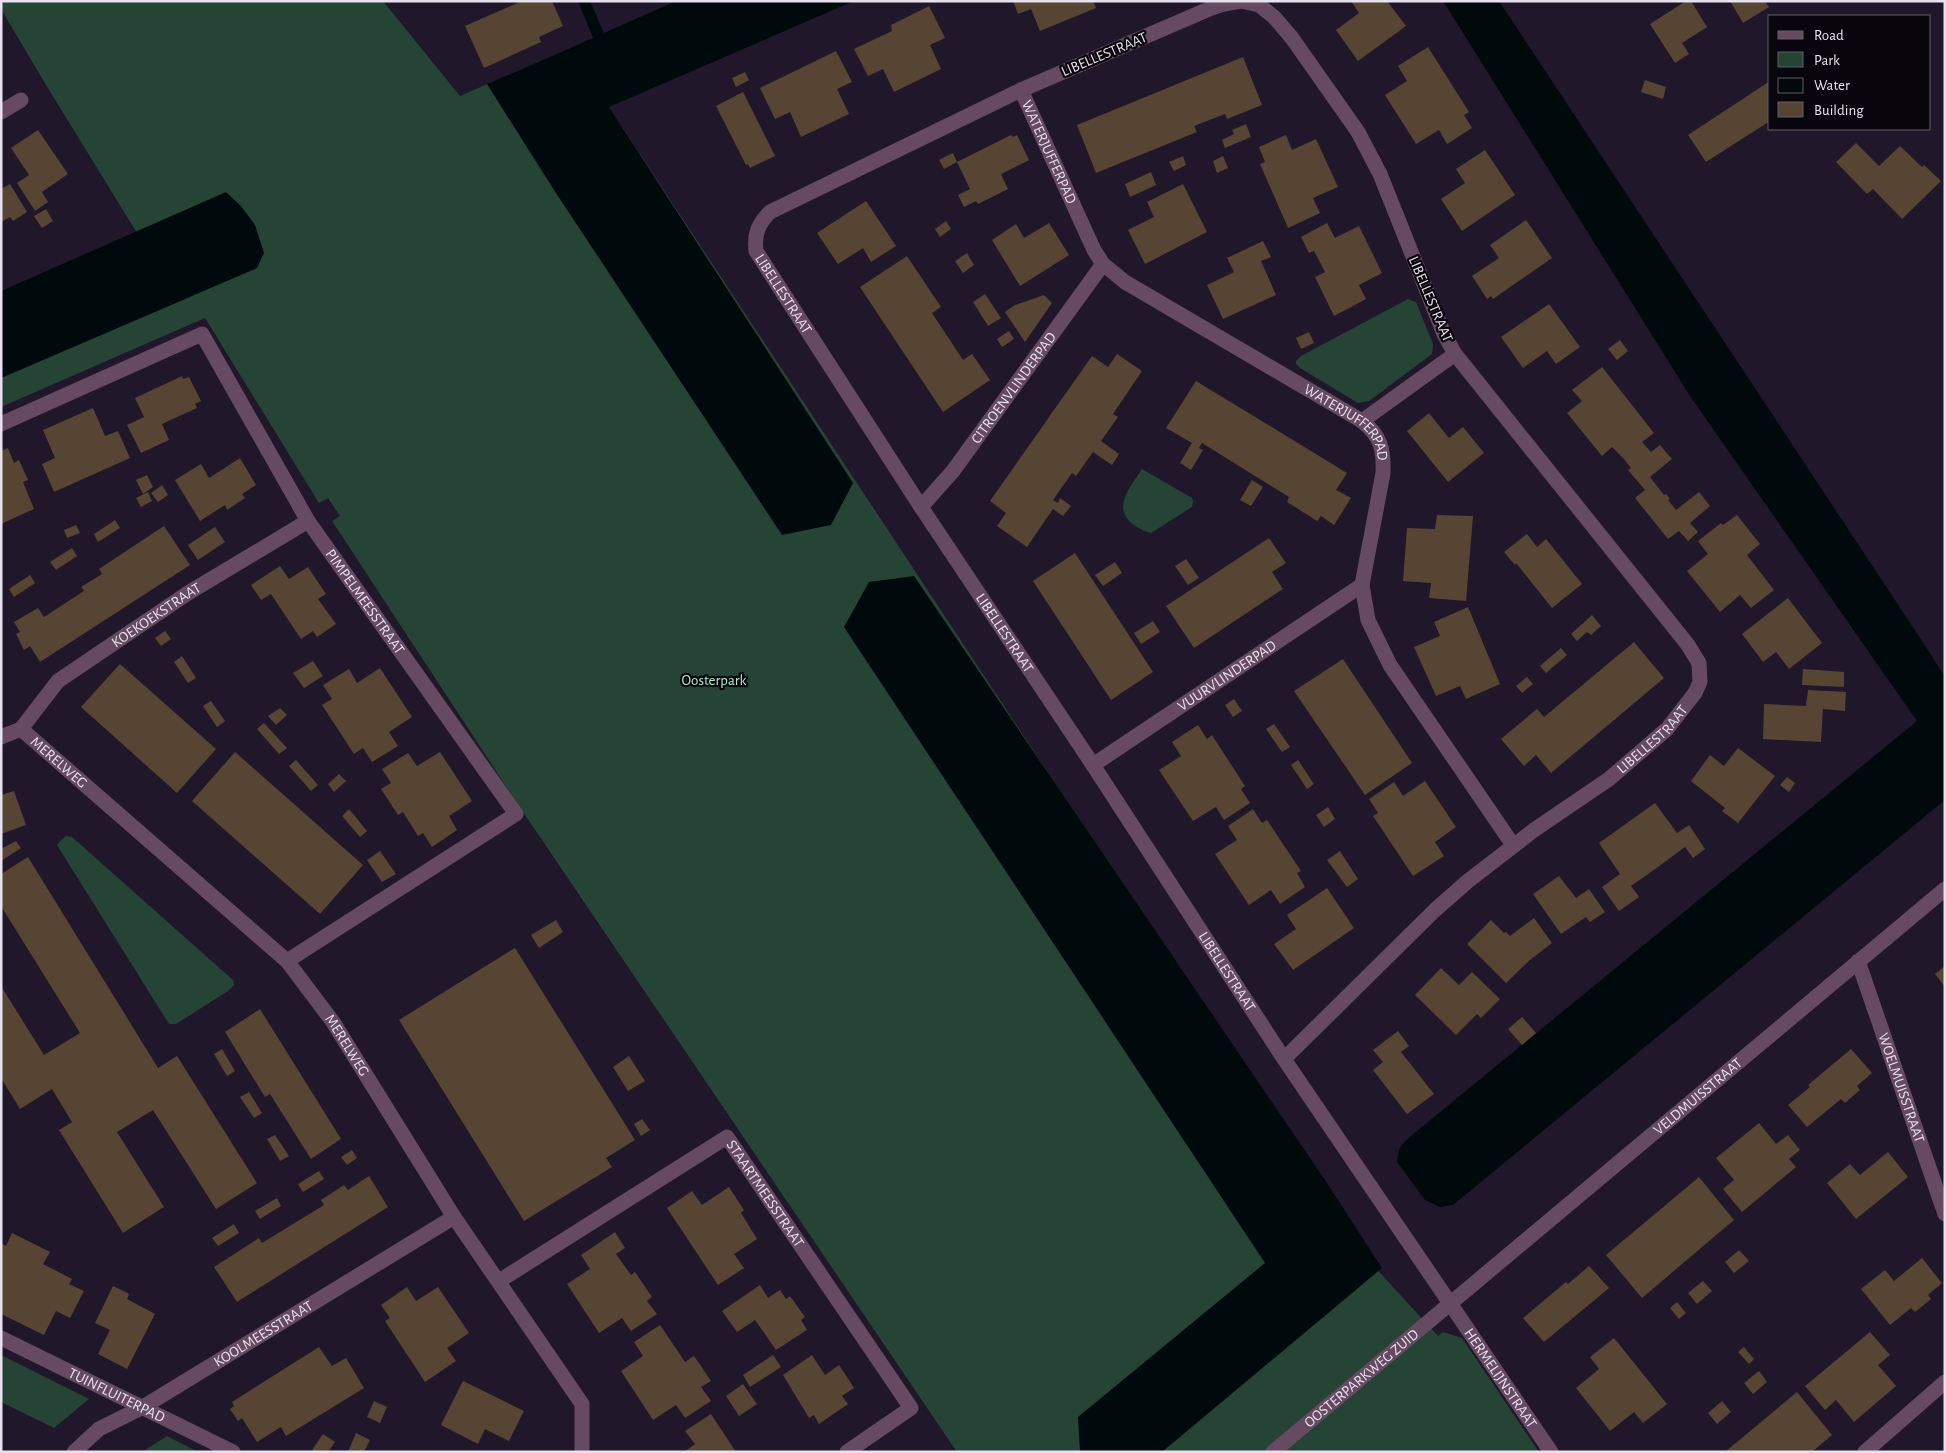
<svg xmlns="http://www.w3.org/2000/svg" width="1946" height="1453" viewBox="0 0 1946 1453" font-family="'Alegreya Sans',sans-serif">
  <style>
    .green { fill: #254435 }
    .water { fill: #000a0d }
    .building { fill: #564532 }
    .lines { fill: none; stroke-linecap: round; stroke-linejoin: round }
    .minor { stroke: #664a61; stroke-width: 15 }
    .labels { text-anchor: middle; stroke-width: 4.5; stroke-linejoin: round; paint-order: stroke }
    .street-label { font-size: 15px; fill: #e8e2f0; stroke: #08050c }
    .park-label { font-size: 15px; fill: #a9eecc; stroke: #08050c }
  </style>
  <rect width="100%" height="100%" fill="#20172a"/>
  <!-- green -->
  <path class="green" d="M1,1h382l77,95 110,-48 802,1216 66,72 5,-4 19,6 77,114h-582l-434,-640 -191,-291 8,-5 -12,-18 -9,5 -114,-185 -204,89v-29l191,-82 -55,-63 -94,-153 -42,-71z
    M1408,299l8,3 17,42 -1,10 -63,47 -11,2 -58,-35 -4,-4v-3l5,-5z
    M1142,469l50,29 1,3 -1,6 -41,26c-8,-2 -15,-6 -21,-11 -17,-17 2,-37 12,-53z
    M66,836l6,1 161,143 1,5 -6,6 -52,33h-7l-112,-179 4,-5z
    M1,1355l88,44 -35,29 -53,-26z
    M167,1436l31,16h-56z"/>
  <!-- water -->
  <path class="water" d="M578,1h12l14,32 72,-32h178l-245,106 244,376 -22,42 -49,10 -228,-345 -67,-106 106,-46z
    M1443,1h56l427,646 19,30v123l-492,405 -13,2 -15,-7 -28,-38 2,-13 7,-9 511,-419 -227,-325z
    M226,192l15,14 14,19 9,28 -7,15 -256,110v-87z
    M914,576l413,607 55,85 -220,184h-82l-2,-35 187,-154 -421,-636 25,-45z"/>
  <!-- building -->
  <path class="building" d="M522,1h30l11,25 -24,11 2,5 -57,26 -19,-42z
    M1013,1h80l3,7 -56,23 -9,-22 -13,5z
    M1351,1h36l19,25 -48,35 -22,-31 23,-17z
    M1686,1h5l16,26 -25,16 7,11 -14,9 -25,-39z
    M1730,1h35l4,6 -26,16z
    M929,6l16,32 -15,7 11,24 -47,23 -11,-23 -15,7 -14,-27 38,-18 -1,-6z
    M1428,47l41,65 -5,3 8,13 -25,16 -8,-14 -23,14 -31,-49 22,-14 -9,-15z
    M836,51l16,31 -15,7 12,25 -48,23 -11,-25 -15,7 -15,-31z
    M1243,57l19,48 -35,14 -2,-5 -31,12 3,6 -101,41 -19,-48z
    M745,72l4,8 -13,7 -4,-9z
    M1645,80l21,7 -3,12 -22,-7z
    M1770,81v40l-64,41 -18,-27z
    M743,92l32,64 -25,12 -2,-4 -2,1 -30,-59z
    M1246,124l5,13 -26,11 -3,-8 12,-6 -2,-4z
    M38,130l30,44 -26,18 6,10 -13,9 -18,-28 12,-8 -18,-27z
    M1011,135l2,2 4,-2 12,25 -28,14 7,15 -30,15 -2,-3 -12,6 -6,-12 12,-6 -13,-27z
    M1286,135l6,15 24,-11 22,48 -25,11 7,15 -32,15 -28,-64 5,-2 -6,-15z
    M1856,143l23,23 21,-20 22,21 2,-2 17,16 -39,38 -29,-30 -6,5 -31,-32z
    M1485,150l30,45 -53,36 -21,-32 24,-16 -9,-14z
    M953,153l4,9 -13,7 -5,-9z
    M1183,156l3,9 -12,6 -5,-9z
    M1223,156l5,12 -11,5 -4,-12z
    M1151,172l5,13 -26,12 -5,-13z
    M10,184l17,28 -14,9 -3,-4 -9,5v-33z
    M1183,184l24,48 -62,32 -17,-34 26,-13 -7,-15z
    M866,201l30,45 -25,16 -8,-14 -25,16 -21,-31z
    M46,209l7,12 -11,7 -8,-12z
    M1526,220l26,38 -59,41 -2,-3 -4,3 -15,-23 27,-18 -9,-13z
    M946,221l5,8 -11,8 -5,-8z
    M1049,223l20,32 -49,31 -28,-46 24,-16 8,14z
    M1327,223l8,15 24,-12 23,47 -23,12 7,14 -32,17 -19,-39 10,-5 -11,-21 -5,2 -8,-16z
    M1263,241l8,16 -10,4 15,34 -53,24 -16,-34 27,-13 -7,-14z
    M967,253l7,12 -11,8 -8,-12z
    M907,256l34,51 -9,6 31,47 9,-6 18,26 -47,32 -83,-125z
    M985,294l16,24 -13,8 -15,-24z
    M1044,295l8,8 -27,39 -20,-30 10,-7z
    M1549,304l31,43 -24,17 -9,-13 -24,17 -22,-31z
    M1009,331l5,8 -12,8 -5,-8z
    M1309,332l5,11 -13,6 -5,-11z
    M1620,340l8,11 -11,9 -9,-11z
    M1117,354l25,17 -29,43 5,3 -17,24 18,13 -7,11 -19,-13 -17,24 -4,-3 -19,27 5,3 2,-5 11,8 -8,10 -10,-7 -26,38 -30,-21 9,-13 -16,-12 102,-145 16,11z
    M1602,367l52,66 -12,9 9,10 9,-7 12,14 -22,18 14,18 2,-1 4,5 -2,1 8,10 23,-18 11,14 -20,17 8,9 -10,9 -9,-10 -11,8 -33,-41 10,-8 -17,-20 3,-2 -8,-10 -11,-11 -10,9 -35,-43 15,-12 -10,-11z
    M182,376l1,3 6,-2 12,24 -6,3 2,4 -35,16 7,16 -28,13 -14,-28 17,-8 -9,-19z
    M1196,381l151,92 -11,17 15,8 -17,27 -13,-9 -4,5 -30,-19 2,-5 -87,-54 -3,5 4,2 -12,20 -11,-7 12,-20 -26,-15z
    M93,408l12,28 13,-5 12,27 -76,34 -12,-28 13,-6 -12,-28z
    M1429,413l20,25 14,-11 21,26 -36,29 -41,-51z
    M8,448l6,15 5,-3 9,20 -5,2 11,27 -33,15v-73z
    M240,458l16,27 -14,9 3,4 -18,12 -2,-5 -25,16 -25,-41 26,-16 8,14z
    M147,475l6,12 -10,7 -7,-14z
    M1252,480l11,7 -12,19 -11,-6z
    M162,485l6,10 -10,7 -7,-9z
    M148,492l4,9 -11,6 -5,-9z
    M1437,515l36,1 -7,85 -37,-3 2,-15 -28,-2 4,-53 28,1z
    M1737,515l23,29 -13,11 27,35 -23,18 -11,-13 -20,17 -33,-41 21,-17 -10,-13 23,-18 2,2z
    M115,520l5,8 -22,14 -4,-8z
    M76,525l4,8 -13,5 -3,-8z
    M164,526l26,39 -150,97 -10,-16 -6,4 -8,-16 4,-2 -6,-10 24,-14 6,9 40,-26 -3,-4 21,-13 -3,-5z
    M215,527l10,15 -27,18 -10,-15z
    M1527,534l10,13 9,-8 36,45 -30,24 -36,-45 -1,2 -11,-13z
    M1269,538l17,25 -14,9 11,17 -89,59 -28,-42z
    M72,548l5,8 -21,14 -6,-8z
    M1075,553l78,119 -42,28 -78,-119z
    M1186,559l13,19 -11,7 -13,-19z
    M1115,562l7,11 -19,13 -8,-11z
    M280,566l9,13 19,-12 18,27 -8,5 18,25 -19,13 -4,-6 -12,8 -30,-45 -10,6 -10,-15z
    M30,575l5,8 -21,14 -5,-8z
    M1788,598l34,45 -33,26 -13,-17 -13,10 -21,-28z
    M1468,607l32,77 -34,15 -6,-13 -24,10 -22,-49 26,-11 -6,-14z
    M1592,615l9,11 -10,9 -4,-3 -10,9 -6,-7z
    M1153,621l7,11 -19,12 -7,-11z
    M165,631l6,8 -10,7 -6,-8z
    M1634,642l30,36 -113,95 -15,-18 -12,11 -23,-27 36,-30 7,8z
    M1561,648l6,7 -21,18 -6,-7z
    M182,656l14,22 -8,5 -14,-21z
    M1343,659l69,104 -47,32 -71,-104z
    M313,661l10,15 -19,12 -11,-15z
    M120,664l96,85 -39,44 -96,-86z
    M380,668l32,49 -23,15 9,14 -26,16 -9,-14 -9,6 -32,-49 10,-6 -9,-14 26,-16 8,14z
    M1803,669l41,3v15l-42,-2z
    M1527,677l6,7 -11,9 -6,-7z
    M1808,690l38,2 -1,19 -22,-2 -2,33 -58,-3 1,-35 42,2z
    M1234,699l8,12 -9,6 -8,-12z
    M211,701l14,20 -8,6 -14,-21z
    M280,708l7,7 -11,10 -8,-9z
    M264,723l23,25 -8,6 -22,-25z
    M1274,724l16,23 -8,5 -16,-23z
    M1198,725l9,14 5,-4 33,51 -4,3 9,14 -26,17 -8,-13 -23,14 -34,-51 22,-14 -9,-14z
    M1738,748l37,28 -37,47 -16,-12 3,-3 -34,-27 19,-26 14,11z
    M235,752l128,113 -43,49 -128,-113z
    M440,752l32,49 -23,15 8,14 -25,17 -9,-14 -5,3 -15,-24 -5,3 -17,-26 10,-6 -9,-14 26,-16 9,13z
    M296,760l22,25 -7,6 -22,-25z
    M1298,760l16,24 -7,5 -16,-24z
    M339,774l7,7 -12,11 -6,-8z
    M1787,777l8,6 -6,9 -9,-7z
    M1425,781l31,46 -21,15 9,14 -31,20 -40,-60 5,-3 -9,-14 25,-17 9,14z
    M14,791l12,34 -25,9v-39z
    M1655,803l22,30 12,-8 16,24 -12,9 -8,-11 -27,20 -27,19 8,11 -20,14 -17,-24 18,-13 -21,-31z
    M1328,807l7,12 -11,8 -8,-12z
    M349,809l18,22 -7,6 -18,-21z
    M1253,809l9,14 5,-3 34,51 -4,2 8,14 -25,17 -9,-14 -22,15 -34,-51 22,-14 -9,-14z
    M16,841l5,7 -20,13v-12z
    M380,851l16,23 -14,8 -15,-22z
    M1340,851l18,28 -11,8 -20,-27z
    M28,857l130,211 19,-12 80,127 -41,26 -63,-99 -36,22 47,75 -41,26 -64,-103 13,-8 -20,-33 -32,20 -19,-31v-92l43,69 36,-22 -79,-127v-32z
    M1559,876l17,22 13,-9 16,23 -15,10 -4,-5 -25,17 -28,-40z
    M1327,888l27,40 -61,42 -19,-26 22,-15 -9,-14z
    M1534,918l18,25 -22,17 -24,23 -39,-39 24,-24 13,13 2,-1 4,4z
    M556,920l7,12 -24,16 -8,-13z
    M515,948l120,192 -29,18 6,9 -88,54 -125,-201z
    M1945,966v21l-10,-13z
    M1441,968l18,17 13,-13 28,27 -19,19 -4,-4 -21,21 -41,-40z
    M260,1009l81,130 -30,20 -41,-65 -5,3 -40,-65z
    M1522,1017l14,16 -14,12 -14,-16z
    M1398,1031l11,15 -8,6 33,42 -27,20 -34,-44 10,-8 -10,-12z
    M222,1049l13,22 -8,5 -13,-22z
    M1851,1049l21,24 -15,13 3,4 -15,13 -4,-4 -34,28 -19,-22 22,-18 -2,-2z
    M629,1056l16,25 -17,10 -15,-24z
    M249,1092l13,21 -8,5 -14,-21z
    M642,1119l8,11 -9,6 -7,-12z
    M1759,1123l17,21 12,-9 12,15 -11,9 7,8 -54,45 -19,-23 11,-9 -18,-22z
    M275,1135l14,21 -9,5 -13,-22z
    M352,1150l5,8 -10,7 -6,-8z
    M1888,1152l20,25 -52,42 -29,-36 23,-19 10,11z
    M319,1171l5,8 -21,13 -5,-8z
    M369,1176l19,31 -151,95 -23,-35 45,-29 3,5 62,-38 -3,-5 23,-15 4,5z
    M1699,1177l35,43 -92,78 -36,-43z
    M729,1187l15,23 -3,3 16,26 -23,15 10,14 -26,17 -51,-77 25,-17 10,14z
    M277,1198l4,8 -21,13 -5,-8z
    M234,1224l5,9 -21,13 -6,-8z
    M615,1232l10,16 -9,6 15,21 4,-3 17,25 -5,4 10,13 -26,17 -9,-13 -23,15 -32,-49 23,-15 -9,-14z
    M12,1233l38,19 -7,12 29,15 -3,5 15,7 -14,27 -14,-7 -12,24 -43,-21v-67l2,-3 3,2z
    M1739,1250l10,11 -15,12 -9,-11z
    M1922,1258l20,25 -14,12 3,4 -16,13 -4,-4 -21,17 -29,-36 24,-19 9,11z
    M1589,1266l20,22 -65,54 -21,-24 43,-36 2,2z
    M1703,1281l9,10 -15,13 -9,-11z
    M760,1285l8,13 12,-8 6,9 4,-3 15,21 -4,3 6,10 -31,20 -21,-30 -18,12 -15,-21z
    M113,1286l16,8 -2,5 28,15 -28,55 -29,-15 12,-24 -15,-7z
    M407,1287l9,14 22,-14 31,46 -22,15 9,13 -31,21 -40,-61 5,-3 -9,-13z
    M1677,1302l9,11 -7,6 -9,-11z
    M660,1325l25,37 9,-6 17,25 -10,6 10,14 -26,17 -9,-13 -23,15 -32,-49 22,-15 -9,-14z
    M1870,1332l20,23 -12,10 18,21 -42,36 -18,-22 -11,10 -20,-24z
    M1614,1338l53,66 -24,19 -9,-11 -24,19 -34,-43 23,-19 -9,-12z
    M319,1347l13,19 14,-8 18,30 -78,48 -5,-9 -24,15 -15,-24 -4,3 -8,-12 4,-3 -2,-4z
    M1744,1347l10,12 -5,5 -11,-12z
    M773,1355l8,12 -31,20 -7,-12z
    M812,1355l13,20 14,-10 15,23 -12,8 6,8 -29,20 -5,-9 -5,3 -26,-43z
    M1759,1371l8,11 -14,12 -9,-11z
    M463,1381l61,30 -15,30 -24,-12 -7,15 -37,-19z
    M743,1384l14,20 -18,12 -13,-20z
    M1797,1392l35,43 -20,17h-87z
    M374,1401l13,6 -7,16 -13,-6z
    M1722,1401l9,11 -14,12 -9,-11z
    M711,1414l25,38h-52l11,-8 -10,-13z
    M356,1433l14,7 -6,12h-16z
    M323,1434l12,8 -7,10h-13l-3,-2z"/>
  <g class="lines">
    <!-- minor -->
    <g class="minor">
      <path id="s1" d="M1021,90l73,160 9,14 22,18 237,139c19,15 22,29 21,52l-21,112 6,35 22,45 123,180"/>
      <path d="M1,112l20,-12"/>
      <path d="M1362,421l93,-67"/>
      <path id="s2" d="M1,424l201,-90 106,187 208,293 -229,147"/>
      <path id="s3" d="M921,507l32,-36 150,-207"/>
      <path id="s4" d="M21,729l37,-48 130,-88 120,-72"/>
      <path id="s5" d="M1,737l20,-8 266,232 46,61 121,195 128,187v48"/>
      <path id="s6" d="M1093,765l269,-180"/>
      <path id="s7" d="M1858,961l87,253"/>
      <path id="s8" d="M1284,1059l151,-149 33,-29 66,-51 75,-51 58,-50 28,-36 5,-11 -1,-19 -11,-18 -233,-291 -11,-20 -64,-160 -22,-42 -66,-94 -18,-21 -15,-12 -18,-4 -17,3 -15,5 -188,81 -251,122c-12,12 -16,22 -14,39l165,256 172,258 191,294 267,393"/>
      <path id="s9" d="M499,1281l228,-144 184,271 -64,44"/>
      <path id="s10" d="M1,1338l232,114"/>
      <path id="s11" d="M74,1452l25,-23 44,-22 311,-190"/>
      <path id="s12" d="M1273,1452l672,-563"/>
      <path d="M1865,1452l80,-70"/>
    </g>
  </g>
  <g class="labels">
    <!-- street labels -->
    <g class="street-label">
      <text transform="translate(1104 54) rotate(-23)" y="5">LIBELLESTRAAT</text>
      <text dy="5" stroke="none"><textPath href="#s1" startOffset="68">WATERJUFFERPAD</textPath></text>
      <text dy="5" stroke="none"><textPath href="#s8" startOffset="2011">LIBELLESTRAAT</textPath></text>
      <text transform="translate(1431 299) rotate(67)" y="5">LIBELLESTRAAT</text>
      <text dy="5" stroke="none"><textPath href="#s3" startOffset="151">CITROENVLINDERPAD</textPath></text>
      <text dy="5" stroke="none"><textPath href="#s1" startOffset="486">WATERJUFFERPAD</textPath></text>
      <text dy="5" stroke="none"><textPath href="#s2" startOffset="534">PIMPELMEESSTRAAT</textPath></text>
      <text dy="5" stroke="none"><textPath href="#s4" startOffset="179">KOEKOEKSTRAAT</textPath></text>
      <text dy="5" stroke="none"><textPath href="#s8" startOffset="2416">LIBELLESTRAAT</textPath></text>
      <text dy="5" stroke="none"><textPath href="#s6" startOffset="161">VUURVLINDERPAD</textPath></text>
      <text dy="5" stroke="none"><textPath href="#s8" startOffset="489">LIBELLESTRAAT</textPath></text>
      <text dy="5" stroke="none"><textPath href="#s5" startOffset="72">MERELWEG</textPath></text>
      <text dy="5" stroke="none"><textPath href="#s8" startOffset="2821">LIBELLESTRAAT</textPath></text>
      <text dy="5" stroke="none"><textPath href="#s5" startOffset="478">MERELWEG</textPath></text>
      <text dy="5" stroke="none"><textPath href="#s7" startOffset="134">WOELMUISSTRAAT</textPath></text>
      <text dy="5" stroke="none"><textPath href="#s12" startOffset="554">VELDMUISSTRAAT</textPath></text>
      <text dy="5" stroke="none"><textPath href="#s9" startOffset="338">STAARTMEESSTRAAT</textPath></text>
      <text dy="5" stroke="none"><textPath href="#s11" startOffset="224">KOOLMEESSTRAAT</textPath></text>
      <text dy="5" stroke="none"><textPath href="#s12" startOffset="115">OOSTERPARKWEG ZUID</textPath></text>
      <text dy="5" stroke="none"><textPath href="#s8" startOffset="3311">HERMELIJNSTRAAT</textPath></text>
      <text dy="5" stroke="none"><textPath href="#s10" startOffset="129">TUINFLUITERPAD</textPath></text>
    </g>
    <!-- park labels -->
    <g class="park-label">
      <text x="714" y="685">Oosterpark</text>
    </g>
  </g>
  <!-- border -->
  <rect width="1946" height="1453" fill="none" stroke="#e8e2f0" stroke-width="5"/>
  <!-- legend -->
  <rect x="1768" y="15" width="162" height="115" fill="#08050c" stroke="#625d67"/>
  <rect x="1778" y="31" width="25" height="8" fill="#664a61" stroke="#625d67"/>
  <text x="1814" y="40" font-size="15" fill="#e8e2f0">Road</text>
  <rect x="1778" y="52" width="25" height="15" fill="#254435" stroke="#625d67"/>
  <text x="1814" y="65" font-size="15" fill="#e8e2f0">Park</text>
  <rect x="1778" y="78" width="25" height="15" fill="#000a0d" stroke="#625d67"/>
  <text x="1814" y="90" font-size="15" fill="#e8e2f0">Water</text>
  <rect x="1778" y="102" width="25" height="15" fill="#564532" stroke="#625d67"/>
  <text x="1814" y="115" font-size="15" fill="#e8e2f0">Building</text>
</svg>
